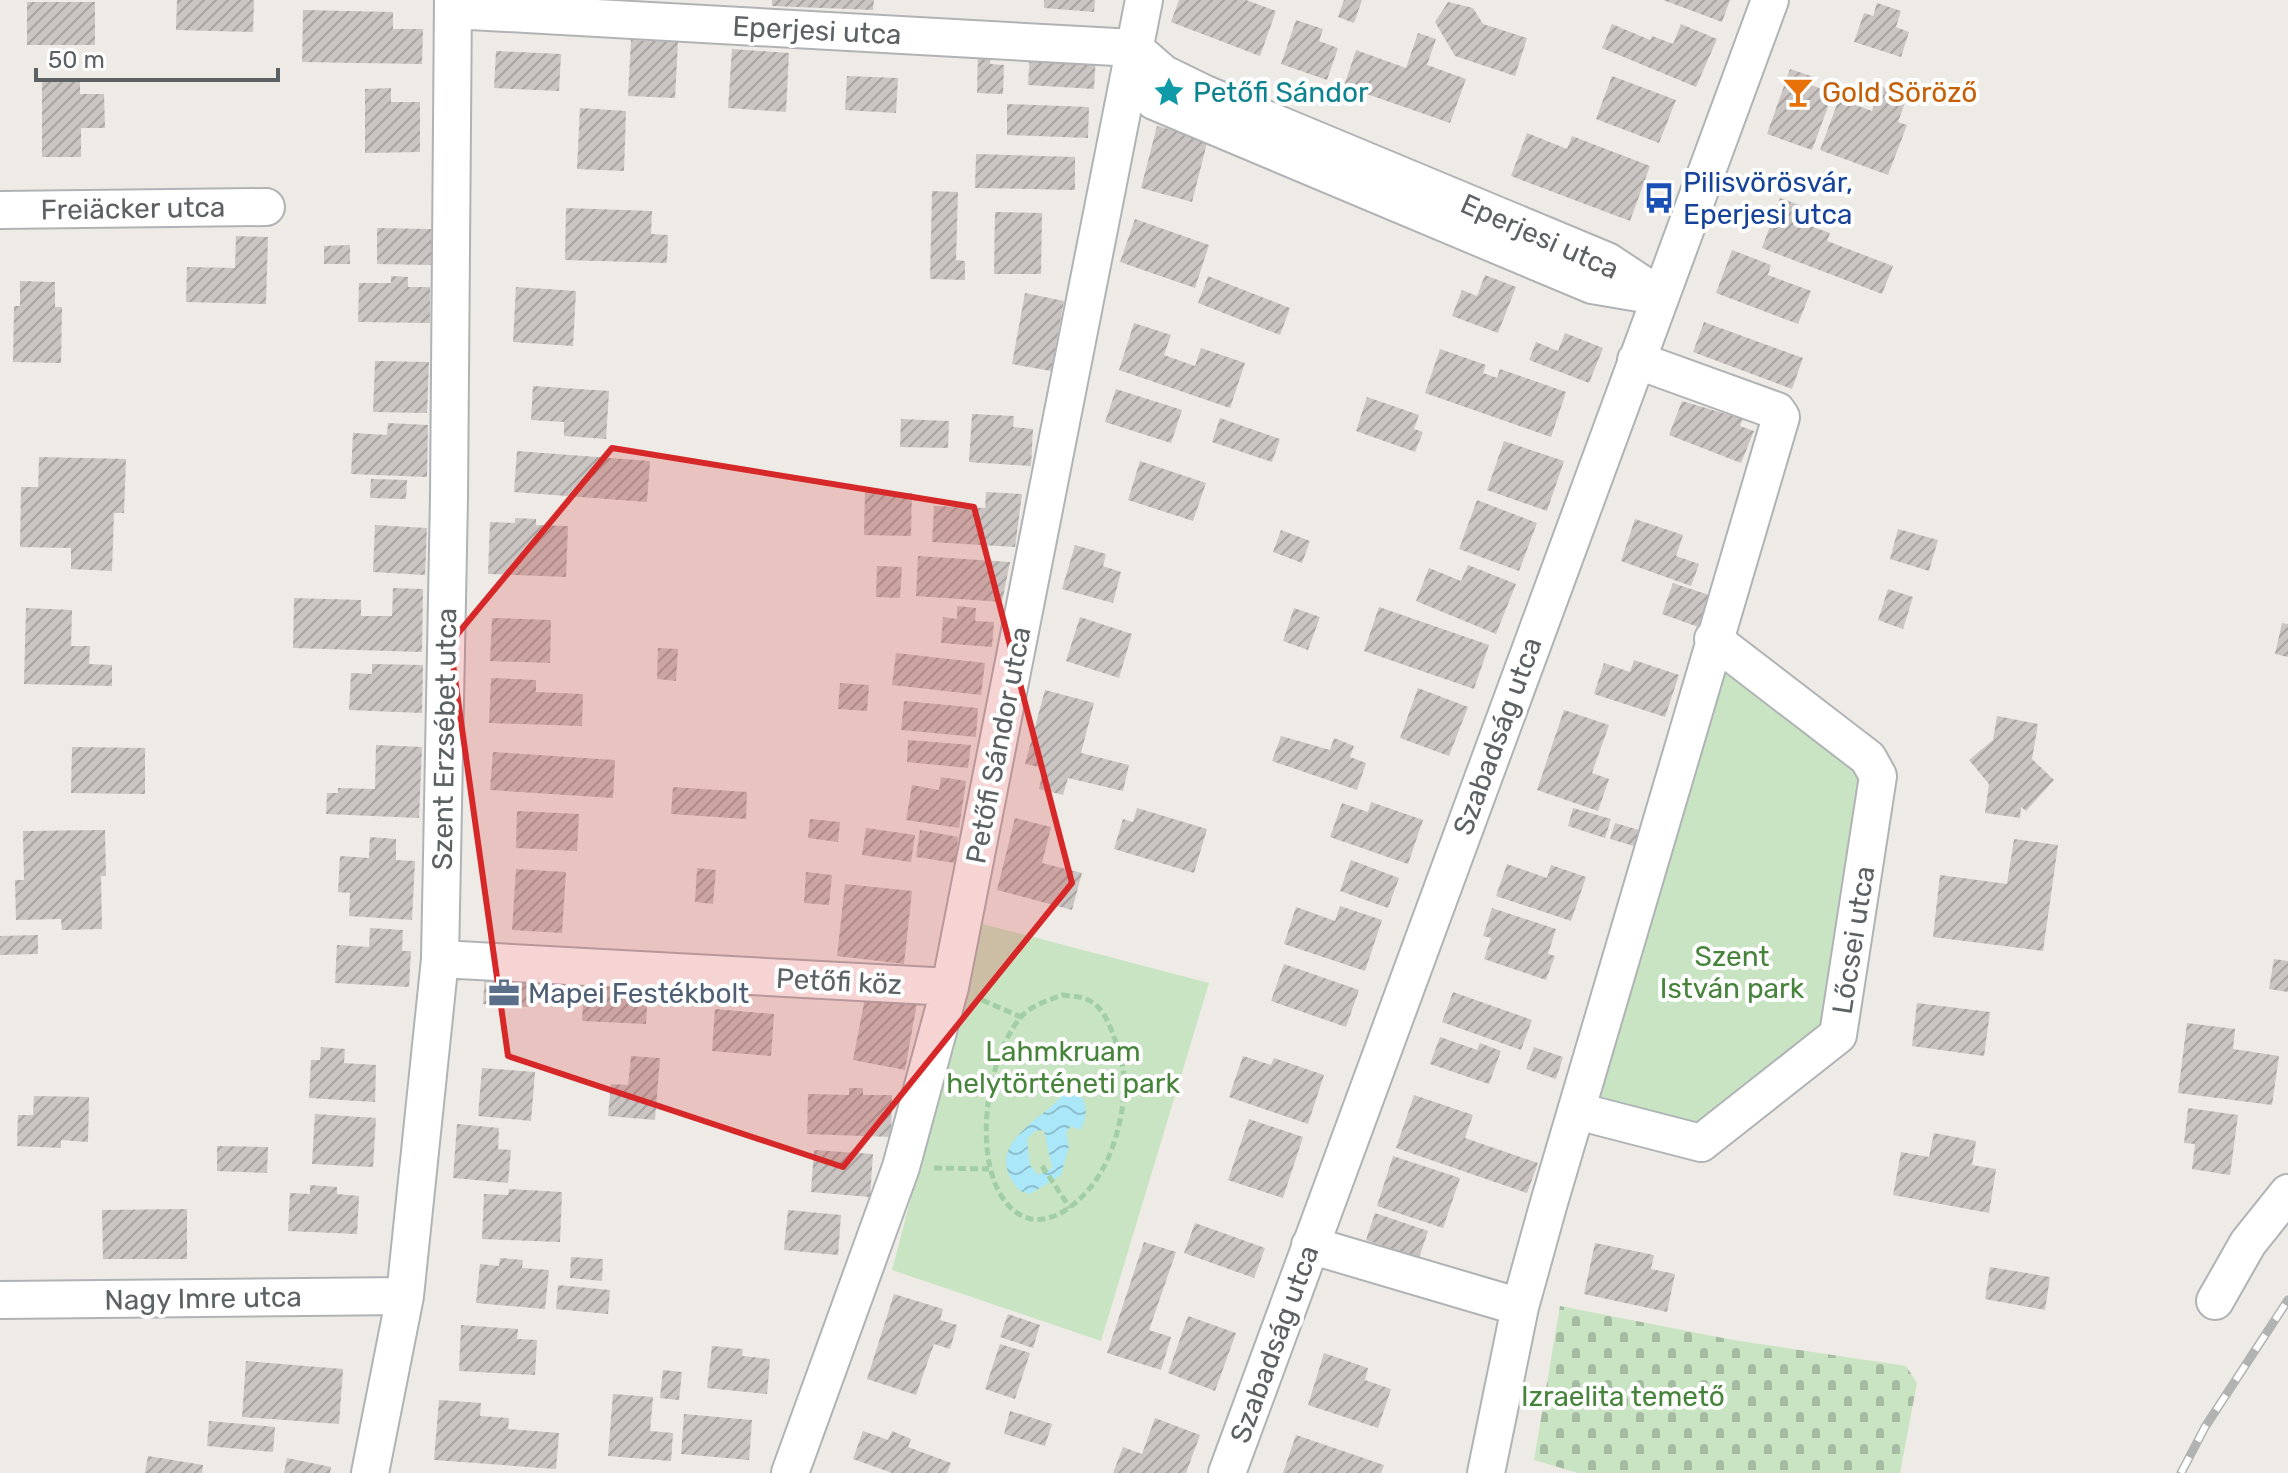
<svg xmlns="http://www.w3.org/2000/svg" width="2288" height="1473" viewBox="0 0 2288 1473" font-family="Rubik,sans-serif">
  <style>
    .cemetery { fill: url(#cemetery-stones) }
    .green { fill: #c9e4c3 }
    .water { fill: url(#water-waves); fill-rule: evenodd }
    .building { fill: url(#building-hatch) }
    .lines { fill: none; stroke-linecap: round; stroke-linejoin: round }
    .minor-casing { stroke: #b0b3b6; stroke-width: 40 }
    .path { stroke: #a2cea5; stroke-width: 5; stroke-dasharray: 8 4; stroke-linecap: butt }
    .minor { stroke: #fff; stroke-width: 36 }
    .rail-casing { stroke: #b1b2b2; stroke-width: 9 }
    .rail { stroke: #fff; stroke-width: 6; stroke-dasharray: 18; stroke-linecap: butt }
    .marked { fill: #d62828; fill-opacity: 0.2; stroke: #d62828; stroke-width: 6; stroke-linejoin: round }
    .labels { text-anchor: middle; stroke-width: 8; stroke-linejoin: round; paint-order: stroke }
    .street-label { font-size: 28px; fill: #5c6164; stroke: #fff }
    .culture-label { font-size: 28px; fill: #0d838f; stroke: #fff; text-anchor: start }
    .food-label { font-size: 28px; fill: #c56008; stroke: #fff; text-anchor: start }
    .transit-label { font-size: 28px; fill: #164399; stroke: #fff; text-anchor: start }
    .park-label { font-size: 28px; fill: #46843b; stroke: #fff }
    .service-label { font-size: 28px; fill: #4e5e75; stroke: #fff; text-anchor: start }
  </style>
  <defs>
    <pattern id="cemetery-stones" width="16" height="16" patternUnits="userSpaceOnUse" patternTransform="scale(2)"><rect width="16" height="16" fill="#c9e4c3"/><path d="M2 7V4a2 2 0 0 1 4 0v3zM10 15v-3a2 2 0 0 1 4 0v3z" fill="#a6bca2"/></pattern>
    <pattern id="water-waves" width="16" height="10" patternUnits="userSpaceOnUse" patternTransform="scale(2)"><rect width="16" height="10" fill="#a9e7f9"/><path d="M0 5q4-4 8 0t8 0" fill="none" stroke="#8dbfcd"/></pattern>
    <pattern id="building-hatch" width="6" height="6" patternUnits="userSpaceOnUse" patternTransform="scale(2)"><rect width="6" height="6" fill="#cac5c2"/><path d="M-1 1l2-2M0 6l6-6M5 7l2-2" fill="none" stroke="#a7a3a1"/></pattern>
  </defs>
  <rect width="100%" height="100%" fill="#eeeae5"/>
  <!-- cemetery -->
  <path class="cemetery" d="M1560,1306l173,34 173,26 11,17 -17,90h-322l-44,-13z"/>
  <!-- green -->
  <path class="green" d="M1717,665l134,101 11,22 -39,240 -127,101 -102,-29z
    M983,924l226,59 -108,358 -209,-71z"/>
  <!-- water -->
  <path class="water" d="M1064,1087h12c10,16 14,26 4,43l-9,-4 -5,6 3,14 -8,29 -31,19 -10,-3c-40,-44 17,-68 40,-93l-3,-5zM1044,1130l8,38 -14,7 -8,-10 -3,-26 8,-8z"/>
  <!-- building -->
  <path class="building" d="M177,0h77l-1,32 -77,-2z
    M772,0h102l-1,10 -101,-4z
    M1044,0h51l-1,12 -50,-4z
    M1179,0h67l30,11 -16,45 -89,-34z
    M1344,0h18l-8,23 -16,-6z
    M1663,0h67l-8,22z
    M27,2h68v43h-68z
    M1448,2l25,6 10,16 44,14 -12,38 -60,-20 -20,-34z
    M1877,3l24,8 -5,16 13,5 -8,25 -47,-15 10,-29 9,3z
    M303,10l90,2v17h30l-1,35 -120,-2z
    M1296,20l27,9 -4,12 19,7 -11,32 -46,-16z
    M1612,24l38,16 2,-4 21,8 8,-20 36,15 -21,48 -94,-39z
    M1418,33l18,6 -9,26 39,14 -16,44 -106,-37 12,-36 50,18z
    M631,40l47,2 -3,56 -47,-2z
    M732,49l57,4 -3,59 -58,-4z
    M1030,50l66,4 -2,35 -66,-4z
    M496,51l65,3 -2,37 -65,-3z
    M978,55l13,1 -1,8 14,1 -1,29 -26,-1z
    M1790,69l24,8 -3,8 22,8 -21,57 -45,-16z
    M847,76l51,2 -2,35 -51,-3z
    M1612,76l64,24 -17,43 -63,-24z
    M42,78h38v16h24l1,34h-24v29h-39z
    M1881,86l26,11 -9,25 9,3 -19,50 -68,-25 19,-51 33,12z
    M391,88v14h29v50l-55,1v-64z
    M1007,104l82,3 -1,31 -81,-3z
    M580,108l46,3 -2,60 -47,-2z
    M1157,126l51,13 -16,63 -51,-14z
    M1527,133l40,16 5,-13 78,30 -20,55 -119,-45z
    M976,154l99,3v33l-100,-2z
    M932,191l26,1 -2,68 9,1v19l-35,-1z
    M1780,198l22,8 -6,15 34,12 -3,8 66,25 -11,28 -120,-46z
    M566,208l86,3 -1,23 17,1 -1,28 -102,-3z
    M995,212l47,1 -1,61h-47z
    M1135,219l74,26 -14,43 -75,-26z
    M377,228l54,1v36l-54,-1z
    M236,236l32,1 -2,67 -80,-2 1,-35 48,1z
    M350,245v19h-26v-18z
    M1732,250l39,15 -3,10 43,16 -13,33 -82,-31z
    M1485,275l31,12 -18,46 -46,-17 10,-26 15,6z
    M391,276l17,1v10h22v36l-72,-1 1,-39h32z
    M1208,276l82,32 -10,27 -82,-32z
    M20,281l35,1v25h7l-1,56 -48,-1 1,-56h6z
    M516,287l60,4 -3,55 -60,-4z
    M1025,293l39,8 -13,70 -39,-7z
    M1704,322l99,36 -11,31 -99,-37z
    M1134,323l37,12 -7,20 31,11 6,-18 44,15 -15,45 -111,-38z
    M1565,333l38,15 -14,35 -60,-23 7,-18 22,9z
    M1440,349l46,16 -3,8 14,5 3,-9 66,23 -15,45 -126,-44z
    M375,361l54,1 -2,51 -54,-1z
    M533,386l76,5 -3,48 -42,-3v-14l-33,-2z
    M1116,389l66,21 -11,33 -66,-21z
    M1367,397l52,18 -5,14 9,3 -8,20 -59,-21z
    M1682,401l61,18 -3,7 14,5 -13,32 -72,-28z
    M972,414l42,2 -1,11 20,2 -2,37 -62,-4z
    M1220,418l60,21 -8,23 -60,-20z
    M901,419l48,2 -1,27 -48,-1z
    M388,423l40,2 -1,52 -76,-3 2,-41 34,2z
    M1504,441l60,20 -17,50 -60,-21z
    M517,451l133,10 -3,41 -133,-10z
    M39,457l87,2 -2,54h-10l-2,58 -41,-2v-21l-51,-1 1,-60h17z
    M1140,461l66,22 -13,38 -65,-21z
    M371,479l36,1 -1,19 -36,-1z
    M865,492l47,1 -1,43 -47,-1z
    M986,492l36,2 -7,53 -83,-5 2,-36 51,2z
    M1477,500l60,23 -18,48 -60,-22z
    M515,518l21,1v6l32,1 -2,51 -78,-3 2,-52 25,1z
    M1635,519l48,16 -7,21 23,8 -8,22 -70,-25z
    M375,525l52,3 -2,47 -52,-3z
    M1898,529l40,11 -9,31 -39,-12z
    M1281,530l29,11 -8,22 -29,-11z
    M1075,545l31,9 -3,12 18,6 -8,31 -51,-14z
    M918,556l92,6 -8,40 -86,-6z
    M1468,565l48,19 -20,50 -80,-33 13,-33 32,13z
    M877,566l25,1 -2,31 -24,-1z
    M1673,583l39,13 -11,32 -39,-14z
    M393,588l30,1 -1,63 -129,-4 1,-50 67,2v16h31z
    M1888,589l25,8 -10,32 -25,-9z
    M957,606l19,2 -1,13 19,1 -2,25 -51,-4 2,-26 14,2z
    M1379,607l110,38 -15,44 -110,-38z
    M26,608l46,2 -1,36h19l-1,18 23,1v21l-88,-2z
    M1294,608l26,9 -12,33 -25,-9z
    M1080,617l52,17 -13,44 -53,-17z
    M492,618l59,2 -1,43 -60,-2z
    M2282,623l6,1v33l-13,-3z
    M658,648l20,1 -2,32 -19,-2z
    M896,653l89,10 -4,32 -89,-10z
    M1634,660l45,15 -14,42 -71,-23 10,-31 26,9z
    M372,664l51,1 -1,48 -73,-3 2,-37 21,1z
    M491,678l45,2v12l47,2 -1,32 -93,-3z
    M840,683l29,2 -2,26 -29,-2z
    M1418,688l50,19 -19,49 -49,-18z
    M1045,690l49,13 -13,50 48,12 -6,26 -55,-13 -5,17 -24,-6 5,-21 -19,-4z
    M904,701l74,7 -2,29 -75,-7z
    M1564,710l45,15 -17,48 17,6 -11,32 -61,-21z
    M1997,716l41,8 -6,35 22,21 -28,31 -5,-4 -1,11 -35,-5 4,-29 -20,-24 24,-20z
    M1281,736l49,14 4,-12 20,8 -4,11 16,6 -9,27 -85,-29z
    M908,740l63,5 -3,23 -61,-6z
    M376,745l46,2 -3,71 -93,-4 1,-21h11v-5l37,1z
    M72,747l73,1v46l-74,-1z
    M493,752l122,8 -2,38 -123,-8z
    M941,777l25,4 -7,47 -53,-8 6,-35 27,5z
    M673,787l74,5 -1,27 -75,-5z
    M1371,802l52,18 -15,44 -78,-27 12,-34 26,9z
    M1137,808l70,21 -13,44 -80,-24 9,-30 10,3z
    M1573,808l38,11 -6,19 -37,-12z
    M517,811l62,3 -2,37 -61,-3z
    M1015,818l36,9 -9,36 40,10 -10,37 -75,-20z
    M810,819l30,3 -2,20 -30,-4z
    M1615,823l24,7 -5,16 -24,-7z
    M866,828l49,7 -4,27 -49,-7z
    M105,830l1,46h-5l1,53 -40,1 -1,-11 -45,1 -1,-40h9l-1,-49z
    M920,830l38,7 -3,26 -39,-6z
    M370,837l26,2v21l19,1 -3,59 -63,-4 1,-23 -12,-1 2,-36 29,2z
    M2014,839l44,6 -15,106 -110,-14 7,-62 67,9z
    M1351,860l48,18 -11,30 -48,-17z
    M1507,864l40,14 4,-13 35,12 -15,44 -75,-25z
    M697,868l19,2 -3,34 -18,-2z
    M516,869l50,3 -4,61 -50,-3z
    M806,872l26,3 -3,30 -25,-2z
    M845,884l67,7 -8,73 -67,-8z
    M1340,906l42,14 -17,51 -81,-27 12,-37 39,14z
    M1492,908l64,21 -8,25 7,2 -9,24 -62,-21 7,-21 -8,-2z
    M370,928l33,2 -1,21h9l-2,36 -74,-4 2,-38 32,2z
    M38,935v19l-38,1v-19z
    M2274,959l14,2v31l-19,-3z
    M1284,964l75,26 -13,37 -75,-26z
    M485,974l49,4 -1,29 -50,-3z
    M584,984l64,4 -2,36 -64,-3z
    M1453,992l79,28 -11,30 -79,-28z
    M866,993l51,10 -12,67 -52,-10z
    M1917,1003l73,9 -6,44 -72,-10z
    M715,1009l59,5 -3,42 -59,-5z
    M2187,1023l48,6 -2,20 46,7 -7,49 -94,-12z
    M1440,1037l37,13 3,-7 21,8 -12,33 -59,-20z
    M321,1047l24,2 -1,14 32,2 -1,37 -66,-4 2,-38h9z
    M1534,1047l29,10 -7,22 -30,-10z
    M631,1056l29,2 -5,62 -47,-4 3,-32 17,1z
    M1243,1056l28,9 3,-7 50,17 -16,49 -79,-27z
    M482,1068l53,4 -4,49 -53,-5z
    M849,1088h14v7h29l-1,42 -84,-3 1,-40 41,1z
    M1414,1095l59,20 -8,23 73,25 -11,30 -131,-45z
    M34,1096l55,1 -1,45 -27,-2v8l-44,-2 1,-31h15z
    M2188,1108l50,7 -8,60 -38,-6 3,-25 -11,-1z
    M315,1114l61,4 -3,49 -61,-3z
    M1249,1119l54,18 -20,61 -55,-18z
    M457,1124l42,4 -1,21 13,1 -3,33 -55,-5z
    M1934,1133l42,8 -4,24 24,4 -7,44 -96,-18 8,-43 28,5z
    M217,1146l51,1 -1,26 -50,-2z
    M814,1150l59,4 -3,43 -59,-5z
    M1393,1156l67,22 -17,50 -66,-22z
    M310,1185l27,2v7l22,2 -2,38 -69,-3 2,-38 20,1z
    M509,1189l53,3 -2,50 -78,-3 2,-45 24,1z
    M187,1209v50h-84l-1,-49z
    M788,1210l53,5 -3,40 -54,-5z
    M1375,1213l53,18 -9,27 -53,-18z
    M1195,1223l70,25 -11,30 -70,-25z
    M1144,1242l32,10 -27,78 22,7 -10,33 -54,-17z
    M1595,1243l59,12 -3,14 24,5 -8,38 -83,-18z
    M571,1257l32,2 -1,22 -32,-3z
    M500,1258l23,2 -1,8 27,2 -4,39 -69,-6 4,-39 19,2z
    M1990,1267l60,10 -5,33 -60,-11z
    M558,1285l52,5 -2,24 -52,-5z
    M894,1294l49,15 -3,11 17,5 -7,24 -16,-5 -18,51 -49,-16z
    M1008,1314l32,11 -7,23 -33,-11z
    M1188,1316l48,17 -21,58 -47,-18z
    M461,1325l57,4 -1,10 20,1 -2,35 -76,-4z
    M1000,1344l30,9 -15,46 -30,-10z
    M712,1346l31,3 -1,7 28,3 -3,35 -60,-6z
    M1324,1353l44,15 -3,12 26,9 -13,39 -70,-23z
    M246,1361l97,8 -4,55 -97,-7z
    M663,1370l19,2 -3,28 -19,-2z
    M613,1394l40,3 -3,34 23,2 -2,28 -63,-5z
    M439,1400l42,3 -1,13 29,2 -1,11 51,4 -3,36 -122,-9z
    M1010,1411l42,13 -7,22 -41,-12z
    M684,1414l68,6 -3,40 -68,-6z
    M1155,1418l45,17 -14,38h-73l10,-26 19,7z
    M209,1421l66,6 -2,25 -66,-6z
    M863,1431l25,9 4,-9 19,8 -3,8 43,16 -4,10h-55l-39,-14z
    M1296,1435l88,30 -3,8h-98z
    M148,1456l55,9 -1,8h-57z
    M287,1458l44,9 -1,6h-46z"/>
  <g class="lines">
    <defs>
      <path id="minor" d="M453,10l681,38 30,26 39,19 404,168 53,35
        M1134,49l6,29 14,23 438,184 53,9
        M0,210l266,-3
        M440,959l510,28
        M1577,1111l124,32 137,-108 40,-259 -10,-18 -155,-119
        M1310,1245l210,62
        M0,1300l405,-4
        M2215,1301l33,-58 40,-50
        M370,1473l35,-177 35,-337 9,-462 4,-497
        M790,1473l111,-306 49,-180 194,-987
        M1227,1473l543,-1473
        M1486,1473l34,-166 28,-101 233,-789 -4,-6 -141,-51"/>
    </defs>
    <!-- minor casing -->
    <use href="#minor" class="minor-casing"/>
    <!-- path -->
    <path class="path" d="M1062,995c8,1 17,1 24,4 16,6 23,24 28,38 8,22 13,42 9,66 -3,22 -10,49 -22,69 -21,36 -68,72 -99,25 -29,-45 -15,-138 18,-179 11,-13 27,-17 42,-23z
      M982,1000l39,17
      M1042,1166l28,42
      M934,1168l55,1"/>
    <!-- minor -->
    <use href="#minor" class="minor"/>
    <defs>
      <path id="rail" d="M2181,1473l24,-46 83,-127"/>
    </defs>
    <!-- rail casing -->
    <use href="#rail" class="rail-casing"/>
    <!-- rail -->
    <use href="#rail" class="rail"/>
  </g>
  <!-- marked area -->
  <path class="marked" d="M612,448l362,59 98,376 -229,284 -335,-111 -58,-413z"/>
  <!-- icons -->
  <defs>
    <symbol id="sight-bare" viewBox="-9 -9 18 18"><path d="M0-6L1.8-2.2L6-1.7L2.9 1.2L3.7 5.4L0 3.3L-3.7 5.4L-2.9 1.2L-6-1.7L-1.8-2.2Z" fill="#0f9aa8" stroke="#fff" stroke-width="2.5" paint-order="stroke"/></symbol>
    <symbol id="bar-bare" viewBox="-9 -9 18 18"><path d="M-6-5H6L.8 .8V4.5H3.5V6h-7V4.5H-.8V.8Z" fill="#e8710a" stroke="#fff" stroke-width="2.5" paint-order="stroke"/></symbol>
    <symbol id="bus-bare" viewBox="-9 -9 18 18"><path d="M-5-6H5V4H4V6H2V4H-2V6H-4V4H-5ZM-3.5-4V0h7V-4ZM-3.5 1.2v1.5H-2V1.2ZM2 1.2v1.5H3.5V1.2Z" fill="#1a4fb4" stroke="#fff" stroke-width="2.5" paint-order="stroke"/></symbol>
    <symbol id="office-bare" viewBox="-9 -9 18 18"><path d="M-6-3h4V-5.5h4V-3h4V5H-6ZM-1-4.5V-3h2v-1.5ZM-6 0V1H6V0Z" fill="#5c6f8a" stroke="#fff" stroke-width="2.5" paint-order="stroke"/></symbol>
  </defs>
  <g fill-rule="evenodd">
    <use href="#sight-bare" x="1147" y="70" width="44" height="44"/>
    <use href="#bar-bare" x="1776" y="70" width="44" height="44"/>
    <use href="#bus-bare" x="1637" y="176" width="44" height="44"/>
    <use href="#office-bare" x="482" y="971" width="44" height="44"/>
  </g>
  <g class="labels">
    <!-- street labels -->
    <g class="street-label">
      <text transform="translate(817 30) rotate(3)" y="10">Eperjesi utca</text>
      <text transform="translate(133 208) rotate(-1)" y="10">Freiäcker utca</text>
      <text transform="translate(1540 236) rotate(24)" y="10">Eperjesi utca</text>
      <text transform="translate(1497 736) rotate(-70)" y="10">Szabadság utca</text>
      <text transform="translate(444 739) rotate(-89)" y="10">Szent Erzsébet utca</text>
      <text transform="translate(998 745) rotate(-79)" y="10">Petőfi Sándor utca</text>
      <text transform="translate(1853 940) rotate(-81)" y="10">Lőcsei utca</text>
      <text transform="translate(839 981) rotate(3)" y="10">Petőfi köz</text>
      <text transform="translate(203 1298) rotate(-1)" y="10">Nagy Imre utca</text>
      <text transform="translate(1274 1344) rotate(-70)" y="10">Szabadság utca</text>
    </g>
    <!-- culture labels -->
    <g class="culture-label">
      <text x="1193" y="102">Petőfi Sándor</text>
    </g>
    <!-- food labels -->
    <g class="food-label">
      <text x="1822" y="102">Gold Söröző</text>
    </g>
    <!-- transit labels -->
    <g class="transit-label">
      <text x="1683" y="192">Pilisvörösvár,<tspan x="1683" dy="32">Eperjesi utca</tspan></text>
    </g>
    <!-- park labels -->
    <g class="park-label">
      <text x="1732" y="966">Szent<tspan x="1732" dy="32">István park</tspan></text>
      <text x="1063" y="1061">Lahmkruam<tspan x="1063" dy="32">helytörténeti park</tspan></text>
      <text x="1623" y="1406">Izraelita temető</text>
    </g>
    <!-- service labels -->
    <g class="service-label">
      <text x="528" y="1003">Mapei Festékbolt</text>
    </g>
  </g>
  <!-- scale -->
  <path d="M36 68v12h242v-12" fill="none" stroke="#5c6164" stroke-width="4"/>
  <text x="48" y="68" font-size="24" fill="#5c6164" stroke="#ffffff" stroke-width="6" paint-order="stroke">50 m</text>
</svg>
